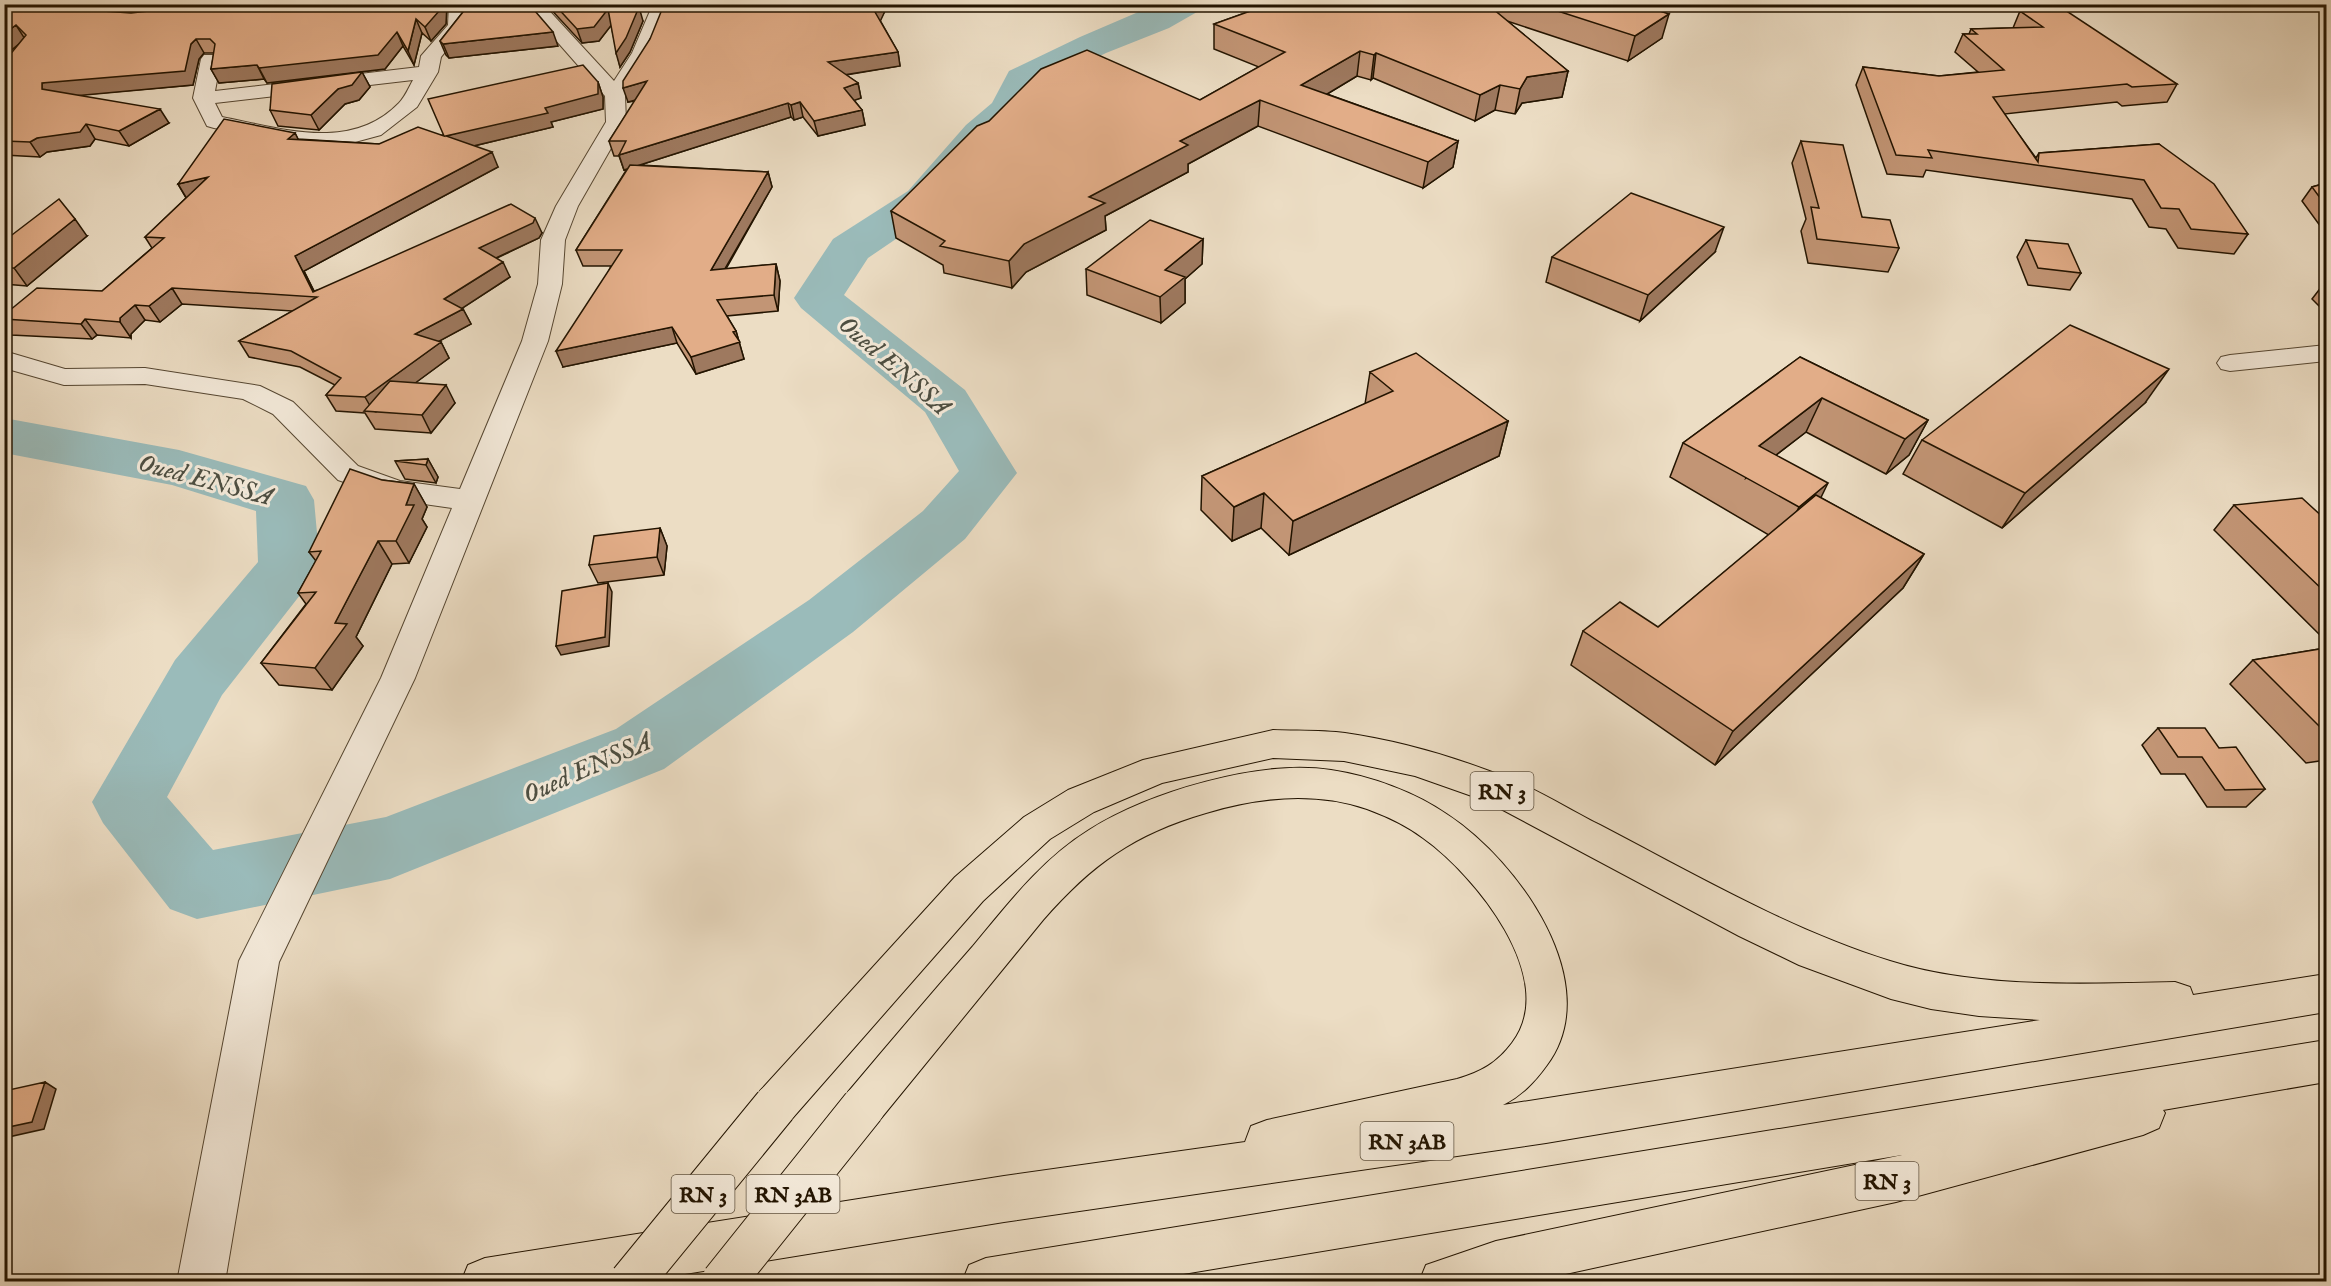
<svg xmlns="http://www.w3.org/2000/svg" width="2331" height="1286" viewBox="0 0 2331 1286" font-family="'IM FELL English',serif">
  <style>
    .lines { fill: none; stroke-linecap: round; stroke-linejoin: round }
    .river { fill: #9abbba; fill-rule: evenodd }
    .minor-casing { stroke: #554631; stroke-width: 2 }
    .trunk-casing { stroke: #231400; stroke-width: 2 }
    .minor { fill: #f3e9d9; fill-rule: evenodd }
    .trunk { fill: #ecddc4; fill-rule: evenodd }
    .trunk-bridge-casing { stroke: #231400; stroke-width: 45; stroke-linecap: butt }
    .trunk-bridge { stroke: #ecddc4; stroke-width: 43 }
    .wall { fill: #c29575; stroke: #231400; stroke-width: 1.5 }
    .shaded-wall { fill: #9e795f; stroke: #231400; stroke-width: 1.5 }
    .building { fill: #e2ad88; stroke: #231400; stroke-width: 1.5 }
    .labels { text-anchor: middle; stroke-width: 6; stroke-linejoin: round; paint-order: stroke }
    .shield { fill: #f3e9d9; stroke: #615441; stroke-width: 1.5 }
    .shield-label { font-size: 22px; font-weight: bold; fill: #231400 }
    .water-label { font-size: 26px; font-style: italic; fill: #4d4e41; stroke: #f3e9d9 }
  </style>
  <rect width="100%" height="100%" fill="#ecddc4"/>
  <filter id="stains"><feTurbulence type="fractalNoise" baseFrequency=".00333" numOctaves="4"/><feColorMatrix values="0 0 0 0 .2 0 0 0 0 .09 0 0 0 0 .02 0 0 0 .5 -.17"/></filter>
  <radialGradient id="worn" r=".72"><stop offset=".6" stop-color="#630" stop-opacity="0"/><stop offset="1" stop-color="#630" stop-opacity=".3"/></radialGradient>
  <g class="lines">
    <!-- river -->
    <path class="river" d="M1157,4h44l-4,8 -28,16 -63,25 -67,33 -16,32 -27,25 -56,66 -72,49 -24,37 121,95 52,83 -52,66 -112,93 -189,137 -274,110 -193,40 -27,-10 -67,-86 -11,-21 83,-142 83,-98 -2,-51 -84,-26 -168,-32v-35l175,32 127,36 8,14 6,66 -9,15 -89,114 -55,102 46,53 173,-33 230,-88 193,-129 114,-89 36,-40 -34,-59 -124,-104 -7,-10 39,-59 75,-48 58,-66 26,-22 17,-32 71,-34z"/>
    <defs>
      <path id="minor" d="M105,4h24l-11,8 28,3 2,4 -2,4 -7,2 -42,-4 -2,-4z
        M449,4h18l-1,22 -25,31 -3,15 -21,35 -36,28 -37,10 -37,1 -93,-18 -7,-2 -14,-28 8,-39 3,-4h14l3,4 -6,32 204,-24 2,-11 27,-31zM413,80c-4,7 -8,17 -14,23 -48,50 -119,25 -177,14l-7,-14z
        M524,4h19l71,77 18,-28 21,-49h18l-19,49 -27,42 1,27 -48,84 -13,34 -3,44 -14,57 -133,337 -136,284 -54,320h-48l62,-321 142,-283 71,-170 -56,-8 -58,-20 -65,-66 -30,-15 -98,-15 -81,1 -60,-17v-17l61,18 80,-1 115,18 33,16 65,64 42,15 60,8 62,-148 16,-57 3,-44 15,-34 50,-84 -1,-26z
        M2326,345v16l-96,10 -9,-2 -4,-6 4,-6 9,-2z"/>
      <path id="trunk" d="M1273,730c24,1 48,0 72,3 56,8 113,25 165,46 31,12 60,31 90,46 94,49 188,104 290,136 89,28 193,23 285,21l15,5 3,8 133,-21v38l-780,131 -542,79 -368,60h-175l7,-17 17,-7 519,-82 241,-34 6,-16 16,-6 190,-41c24,-7 40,-16 55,-36 49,-64 -38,-169 -89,-205 -17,-13 -37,-22 -56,-29 -53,-18 -108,-12 -161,4 -72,21 -114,51 -163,107l-165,202 -15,7 -15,-7 -7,-15 7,-15c41,-49 83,-98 125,-146 35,-42 69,-87 116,-116 60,-38 171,-71 242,-60 40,6 84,22 117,45 70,46 159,169 99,250 -13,18 -25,30 -44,40l537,-85 -61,-4 -48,-7 -40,-10 -92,-34 -60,-29 -253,-135 -71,-25 -71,-15 -71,-3 -111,25 -68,29 -44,27 -67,62 -193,220 -15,7 -15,-7 -7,-15 7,-15 195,-214 69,-60 44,-27 75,-30z
        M2326,1040v42l-163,28 2,3 -6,15 -16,7 -247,67 -367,80h-110l7,-17 70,-24 406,-86 -767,127h-173l7,-17 17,-7z"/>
    </defs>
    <!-- minor casing -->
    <use href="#minor" class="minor-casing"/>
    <!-- trunk casing -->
    <use href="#trunk" class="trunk-casing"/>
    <!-- minor -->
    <use href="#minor" class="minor"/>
    <!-- trunk -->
    <use href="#trunk" class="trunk"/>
    <defs>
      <path id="trunk-bridge" d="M631,1282l144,-176
        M723,1282l140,-175"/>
    </defs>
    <!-- trunk-bridge casing -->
    <use href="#trunk-bridge" class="trunk-bridge-casing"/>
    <!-- trunk-bridge -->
    <use href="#trunk-bridge" class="trunk-bridge"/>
  </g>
  <!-- wall -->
  <path class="wall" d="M4,4l94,6 33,3 80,-9h10l2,5 224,-5 -1,20 -15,17 -9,-8 -8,32 -11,-19 -18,23 -118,14 -3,-4 -45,4 -8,-14 3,-16h-10l-5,6 -6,26 -114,10 90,28 -40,23 -34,-7 -5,7 -43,6 -7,5 -36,-2v-93l17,-20 -17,14z
    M121,4h82l-64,7 -15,-1z
    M546,4h80l-1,3 18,14 -13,31 -10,15 -9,-42 -12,16 -17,2z
    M1270,4h393l-6,6 5,28 -34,23 -121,-40 61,50 -6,26 -40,6 -7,11 -20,-4 -20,11 -102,-43 -2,2 -14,-4 -30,18 131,47 -5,26 -30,21 -165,-62 -70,38v8l-83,44 1,14 -80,42 -14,16 -68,-15 -1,-8 -47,-27 -5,-27 309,-111 59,-33 -45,-18v-25z
    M886,9l-6,11 18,32 2,14 -54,9 12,8 3,15 -7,2 8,10 3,15 -47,11 -15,-19 -9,3 -3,-3 -151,48 128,7 4,15 -46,82 50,-5 4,17 -2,30 -51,5 9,15 8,28 -48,15 -19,-31 -114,24 48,-101h-28l-7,-16 51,-81 -3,1 -5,-14h-5l-5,-15 26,-40 -7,1 22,-63z
    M2020,11l157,73 -10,18 -45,4 -5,-4 -113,12 32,44 3,-5 120,-9 89,90 -14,20 -56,-6 -12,-19 -17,-2 -17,-28 -206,-29 -3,7 -36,-3 -31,-89 7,-18 76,9 39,-4 -23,-20 8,-18h6l2,-5 42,-1z
    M463,12l95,34 -109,12 -3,-3 -6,-14z
    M362,72l8,15 -11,13 -14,4 -26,26 -41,-4 -8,-16z
    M598,82l5,15v12l-52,13 2,5 -79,19 24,21 -194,104 10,20 228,-58 -3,5 -42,20 13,19 -48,31 1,1 8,15 -32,17 2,1 8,16 -34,25 40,20 -24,30 -56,-4 -10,-16 -29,-2 -10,-16 9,-10 -35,-18 -51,-10 -10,-16 54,-30 -111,-7 -22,18 -15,-2 -14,14v4l-34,-3 -5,4 -81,-4 -7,-9v-11l98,-24 50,-43 -7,-11 41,-39 -8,-14 117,-51 3,6 81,5 65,-9z
    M1801,141l61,76 37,31 -11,24 -80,-9 -7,-32 5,-12 -14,-56z
    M2326,183v51l-24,-33 10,-14z
    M87,236l-60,50 -23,-2v-43z
    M1203,239l-1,25 -17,15v24l-24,20 -74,-28 -1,-26z
    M2026,240l55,33 -11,17 -42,-5 -11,-28z
    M1715,252l-75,69 -94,-39 6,-25z
    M2322,286h4v27l-14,-14z
    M1800,357l128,63 -19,35 -23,19 -80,-42 -30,23 45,43 103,56 -21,34 -188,177 -144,-100 12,-34 75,-4 111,-92 -99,-58 13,-34z
    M1370,372l138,49 -9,35 -210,99 -28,-27 -29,13 -31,-31 1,-34 163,-72z
    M2145,403l-143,125 -99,-54 19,-34z
    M428,459l10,18 -2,6 -31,-4 -10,-18z
    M382,480l32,4 13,23 -5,12 5,8 -18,36 -17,1 -36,73 7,9 -31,44 -53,-5 -18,-22 45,-59 -8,-11 18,-32 -7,-9z
    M2234,505l92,15v121l-112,-111z
    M660,528l7,18 -3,29 -66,8 -9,-18z
    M2326,648v112l-20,3 -76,-79 23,-24z
    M2158,728l61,20 46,41 -19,18h-39l-22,-33h-24l-19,-29z"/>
  <!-- shaded-wall -->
  <path class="shaded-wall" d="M86,4h17l-10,12 4,7z
    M135,4h68l-64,7z
    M441,4h6l-1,20 -15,17 -6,-14z
    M612,4h14l-11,16 -5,-14z
    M879,4h6l1,5 -8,17 -3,-14z
    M1642,4h21l-29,26z
    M639,7l4,14 -13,31 -10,15 -4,-14z
    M608,9l5,14 -14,18 -17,2 -5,-14z
    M1669,14l-7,24 -34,23 7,-25z
    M416,19l6,14 -8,32 -6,-14z
    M16,25l9,14 -21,17v-22z
    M397,32l6,14 -18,23 -118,14 -8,-15z
    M553,32l5,14 -109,12 -6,-14z
    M196,39l8,14 -5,6 -6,26 -141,13 -10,-9v-6l149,-39z
    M1360,51l-3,25 -58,35 2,-26z
    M898,52l2,14 -69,11 -3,-15z
    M1376,53l-3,25 -2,2 3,-25z
    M257,65l7,14 -45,4 -8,-14z
    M1568,71l-6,26 -40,6 -7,11 5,-25 7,-12z
    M362,72l8,15 -11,13 -14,4 -26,26 -8,-15 27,-26z
    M647,81l4,15 -23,6 -5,-14z
    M598,82l5,15v12l-52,13 2,5 -101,24 -6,-15 99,-28z
    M858,83l3,15 -14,5 -3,-15z
    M1500,85l-5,25 -20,11 5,-26z
    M1260,100l-2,26 -70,38v8l-83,44 1,14 -80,42 -14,16 -3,-27 15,-17 65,-47 91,-56z
    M800,102l3,15 -9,3 -3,-15z
    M788,103l3,14 -167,53 -5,-15z
    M160,109l9,14 -40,23 -10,-15z
    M862,110l3,15 -47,11 -4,-15z
    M86,124l9,15 -5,7 -43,6 -7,5 -10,-15 7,-4z
    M295,133l7,14 -14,-8z
    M1458,141l-5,26 -30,21 5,-26z
    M492,152l6,15 -194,104 13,26h-1l-21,-41z
    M768,172l4,15 -57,99 -4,-16z
    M208,177l-21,22 -9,-15z
    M535,218l7,15 -3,5 -54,25 -6,-15z
    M75,219l12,17 -60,50 -13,-18z
    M1724,227l-9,25 -75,69 8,-26z
    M1203,239l-1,25 -17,15v24l-24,20 -1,-26 5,-27z
    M503,262l7,15 -58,38 -8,-16z
    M776,264l4,17 -2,30 -4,-16z
    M172,288l10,16 -22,18 -11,-16z
    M135,305l10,15 -14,14v4l-11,-16v-4z
    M463,309l8,15 -48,26 -8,-16z
    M85,319l12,16 -5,4 -11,-15z
    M672,327l5,16 -114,24 -7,-16z
    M736,331l8,28 -48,15 -5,-17 42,-25z
    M441,342l8,16 -73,54 -3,-1 -8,-14z
    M2169,369l-24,34 -143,125 23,-35z
    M446,385l9,18 -24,30 -9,-18z
    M1822,398l-16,34 -60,46 13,-32z
    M1928,420l-19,35 -23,19 19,-35z
    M1508,421l-9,35 -210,99 4,-34z
    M428,459l10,18 -2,6 -10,-18z
    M1828,483l-17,35 -29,24 17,-35z
    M414,484l13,23 -5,12 5,8 -18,36 -13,-22 10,-36z
    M1264,493l-3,35 -29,13 2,-34z
    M660,528l7,18 -3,29 -7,-18z
    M378,541l14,23 -36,73 7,9 -31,44 -17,-22 20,-45z
    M1924,554l-21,34 -188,177 18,-34z
    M608,583l4,9 -3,54 -48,9 -5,-9z
    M45,1082l11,7 -12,40 -40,9v-10z"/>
  <!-- building -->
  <path class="building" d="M4,4h82l3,6 42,3 80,-9h9l-1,5 29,-5h193l-1,6 -15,17 -9,-8 -8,32 -11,-19 -19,23 -119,13 -2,-3 -46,4 4,-25 -5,-5h-14l-5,5 -6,27 -143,12v6l118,20 -41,22 -33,-7 -6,8 -43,6 -7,4 -26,-1v-79l22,-27 -10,-10 -12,9z
    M463,4h66l24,28 -110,12 -3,-3 23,-29z
    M554,4h58l-2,2 29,1 -13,31 -10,15 -8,-44 -14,18 -17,2z
    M694,4h185l-4,8 23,40 -70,10 30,21 -14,5 18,22 -48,11 -14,-19 -9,3 -3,-2 -169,52 7,-14h-17l38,-60 -24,7v-7l27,-42 13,-32 29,1z
    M1270,4h217l81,67 -41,6 -7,12 -20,-4 -20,10 -104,-42 -2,2 -14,-4 -59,34 157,56 -30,21 -168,-62 -80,41 8,4 -99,52 16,6 -81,41 -15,17 -69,-15 5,-5 -54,-30 86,-85 12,-5 52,-52 46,-19 113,50 85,-48 -71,-28z
    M1536,4h106l-1,1 28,9 -34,22z
    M2025,4h31l121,80 -45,3 -5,-3 -134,13 45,65 1,-9 120,-9 55,40 34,50 -57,-5 -12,-20 -18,-1 -17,-28 -216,-30 4,8 -36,-3 -33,-88 76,9 65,-6 -41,-36h14l-6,-5 72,-2 -23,-16z
    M583,65l15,17v12l-53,14 3,5 -102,23 46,16 -197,104 18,36 198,-88 24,14 -2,5 -54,25 24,14 -59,37 19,10 -48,25 26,8 -76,55 -39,-2 15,-17 -50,-27 -52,-10 78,-44 -145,-9 -23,18 -14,-1 -15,13v4l-35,-3 -4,5 -77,-5v-4l33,-27 65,3 62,-53 -19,-1 63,-60 -30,7 46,-65 71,14 -7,6 91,5 39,-17 26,9 -16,-37z
    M362,72l-10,13 -14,4 -27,26 -41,-5 2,-26z
    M1801,141l42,4 19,72 28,3 9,28 -82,-9 -6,-32 8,1z
    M630,165l138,7 -57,98 65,-6 -2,31 -57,5 19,31 -3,1 7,10 -49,15 -19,-30 -116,24 66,-101h-46z
    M2326,183v23l-14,-19z
    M1631,193l93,34 -76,68 -96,-38z
    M59,199l16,20 -61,49h-10v-27z
    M1150,220l53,19 -38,31 20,7 -25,20 -74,-28z
    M2026,240l42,4 13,29 -43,-5z
    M2070,325l99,44 -144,124 -103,-53z
    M1416,353l92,68 -215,100 -29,-28 -30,14 -32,-31 191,-85 -23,-19z
    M1800,357l128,63 -23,19 -83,-41 -63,48 69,37 -29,24 -116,-64z
    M390,381l56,4 -24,30 -58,-4z
    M428,459l-2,6 -31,-4z
    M350,469l32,11 32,4 -8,21h8l-18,36h-18l-43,82 12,1 -32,44 -54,-5 55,-71 -18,1 23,-42 -12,1z
    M1816,495l108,59 -191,177 -150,-100 37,-29 38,25z
    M2302,498l24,22v73l-92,-88z
    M660,528l-3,29 -68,8 5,-29z
    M608,583l-3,54 -49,9 6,-55z
    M2326,648v85l-73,-73z
    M2158,728h47l14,20 17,-1 29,42 -40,1 -23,-33h-24z
    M45,1082l-13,40 -28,6v-37z"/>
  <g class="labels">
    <!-- shield labels -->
    <g class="shield">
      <rect x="1470.5" y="772" width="63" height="38" rx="4.5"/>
      <rect x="1360.5" y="1122" width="93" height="38" rx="4.5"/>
      <rect x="1855.5" y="1162" width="63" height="38" rx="4.5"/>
      <rect x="671.5" y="1175" width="63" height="38" rx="4.5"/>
      <rect x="746.5" y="1175" width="93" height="38" rx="4.5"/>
    </g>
    <g class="shield-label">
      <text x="1502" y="799">RN 3</text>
      <text x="1407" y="1149">RN 3AB</text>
      <text x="1887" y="1189">RN 3</text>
      <text x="703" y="1202">RN 3</text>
      <text x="793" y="1202">RN 3AB</text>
    </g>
    <!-- water labels -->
    <g class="water-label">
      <text transform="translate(895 365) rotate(41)" y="9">Oued ENSSA</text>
      <text transform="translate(206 479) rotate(15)" y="9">Oued ENSSA</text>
      <text transform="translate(587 767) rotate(-24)" y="9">Oued ENSSA</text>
    </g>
  </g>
  <!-- margin -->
  <rect width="2331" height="1286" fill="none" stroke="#ecddc4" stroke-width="24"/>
  <rect x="6" y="6" width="2319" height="1274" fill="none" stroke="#231400" stroke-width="3"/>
  <rect x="12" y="12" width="2307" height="1262" fill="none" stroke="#231400" stroke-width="1.5"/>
  <rect width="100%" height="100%" filter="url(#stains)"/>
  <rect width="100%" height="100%" fill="url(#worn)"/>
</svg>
